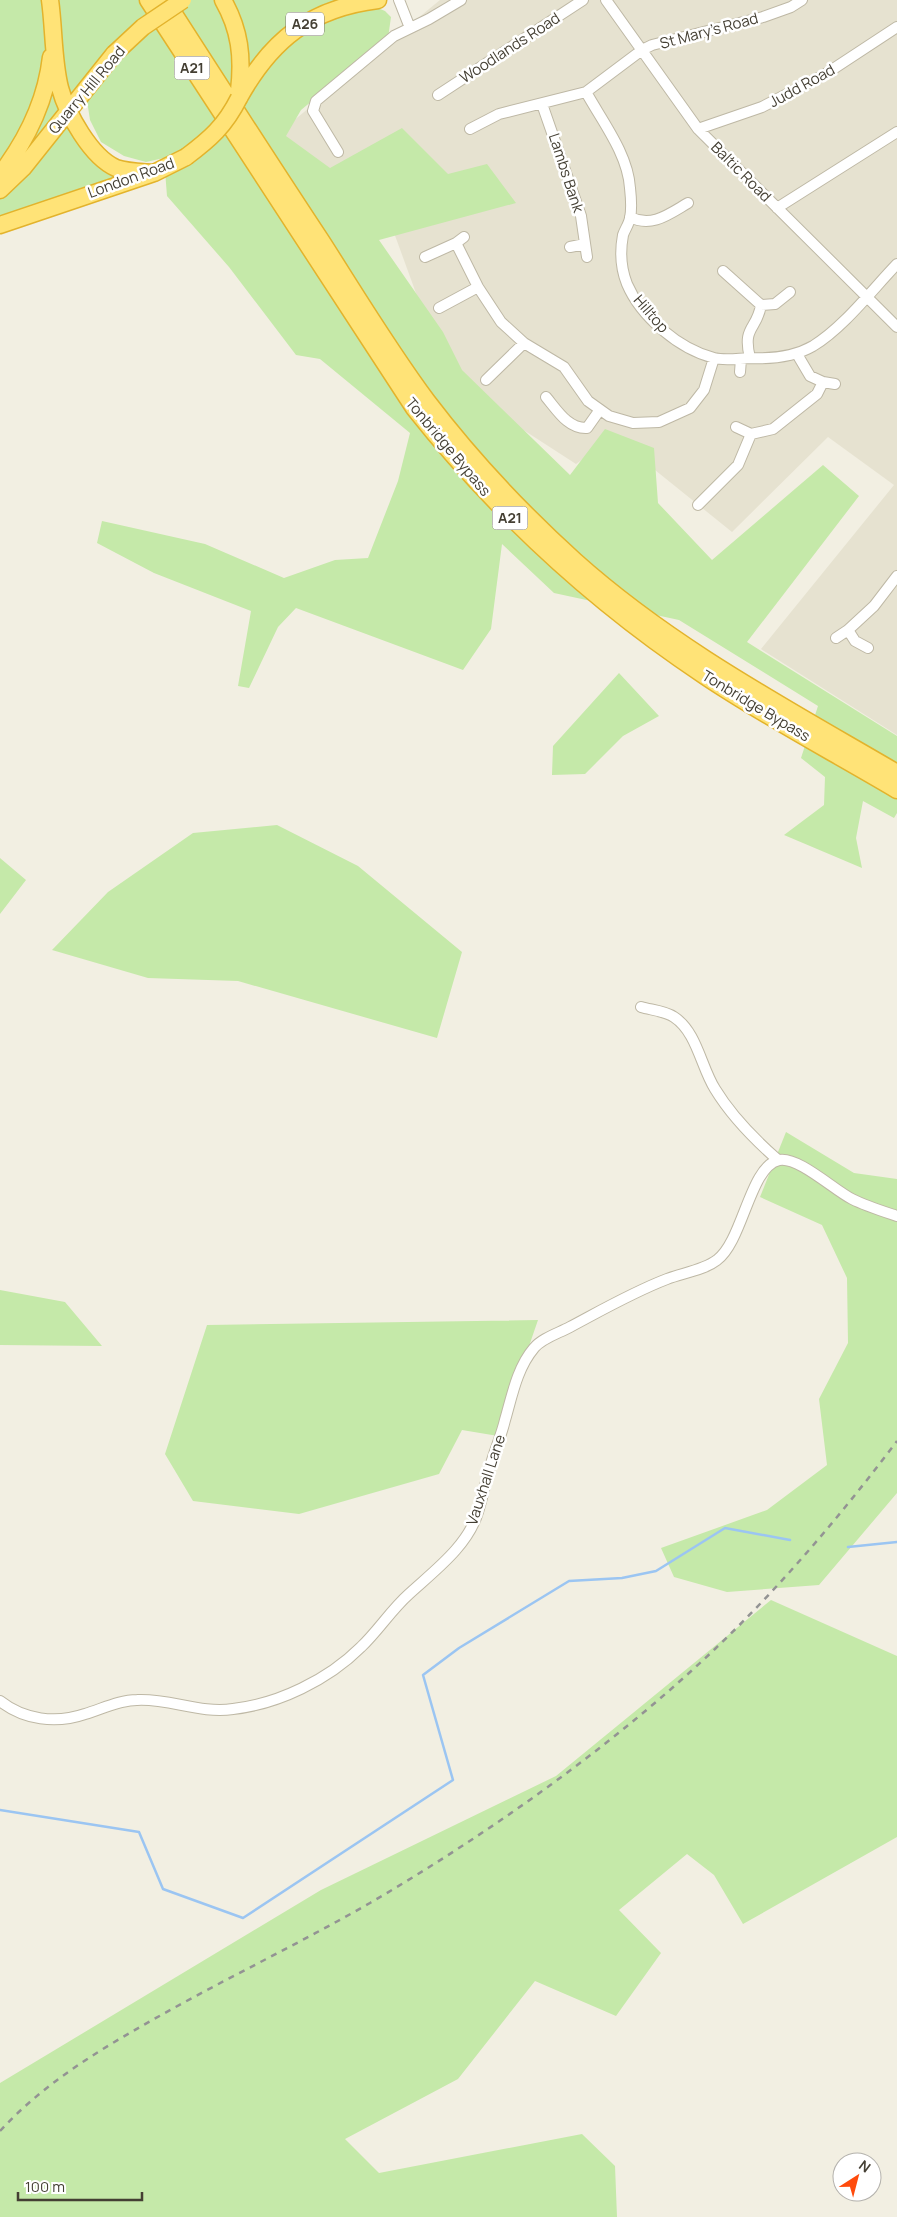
<svg xmlns="http://www.w3.org/2000/svg" width="897" height="2217" viewBox="0 0 897 2217" font-family="Manrope,sans-serif">
  <style>
    .residential { fill: #e6e2d0 }
    .green { fill: #c5e9a9 }
    .lines { fill: none; stroke-linecap: round; stroke-linejoin: round }
    .stream { stroke: #9bc5f2; stroke-width: 2.5 }
    .minor-casing { stroke: #beb8a5; stroke-width: 12 }
    .trunk-casing { stroke: #e3b32c; stroke-width: 19 }
    .minor { stroke: #fff; stroke-width: 10 }
    .trunk { stroke: #ffe377; stroke-width: 16 }
    .rail { stroke: #939393; stroke-width: 2.5; stroke-dasharray: 6 6; stroke-linecap: butt }
    .trunk-bridge-casing { stroke: #e3b32c; stroke-width: 19; stroke-linecap: butt }
    .trunk-bridge { stroke: #ffe377; stroke-width: 16 }
    .labels { text-anchor: middle; stroke-width: 5; stroke-linejoin: round; paint-order: stroke }
    .shield { fill: #fff; stroke: #7c7970; stroke-width: 1 }
    .shield-label { font-size: 14px; font-weight: bold; fill: #443f33 }
    .street-label { font-size: 15px; fill: #443f33; stroke: #fff }
  </style>
  <rect width="100%" height="100%" fill="#f2efe2"/>
  <!-- residential -->
  <path class="residential" d="M440,0h457v735l-136,-86 133,-164 -66,-48 -96,95 -118,-95 -38,27 -128,-83 -55,-151 -69,-45 -43,-54z"/>
  <!-- green -->
  <path class="green" d="M0,0h359l26,11 6,6 -3,21 -87,72 -15,26 44,32 72,-40 46,46 39,-10 29,39 -137,37 64,92 19,38 108,105 35,-46 49,19 4,55 54,57 111,-95 36,31 -112,146 150,94v77l-3,5 -31,-17 -7,37 6,30 -78,-33 40,-30 1,-28 -24,-19 17,-52 -139,-86 -125,-27 -52,-49 -11,85 -28,41 -167,-62 -18,19 -29,61 -11,-2 13,-75 -97,-38 -57,-30 5,-22 103,23 79,34 51,-18 33,-2 30,-77 12,-48 -90,-74 -24,-4 -67,-88 -62,-71 -3,-38 -18,4 -22,-6 -23,-14 -11,-22 -2,-13 -17,-11 -28,-12 -43,87z
    M53,81l12,27 -27,30 -4,-3z
    M70,117l58,57 -128,44v-25z
    M619,673l40,43 -36,20 -38,38 -33,1 1,-29z
    M277,825l81,41 104,86 -25,86 -199,-57 -90,-3 -96,-28 56,-58 85,-59z
    M0,858l26,22 -26,34z
    M786,1132l68,41 43,6v314l-78,92 -92,7 -53,-15 -13,-29 106,-38 60,-45 -8,-66 29,-56 -1,-65 -25,-53 -62,-28z
    M0,1290l65,12 37,44 -102,-1z
    M538,1320l-40,116 -36,-6 -23,44 -140,40 -106,-13 -28,-47 42,-129z
    M771,1600l126,56v181l-154,87 -29,-49 -27,-21 -68,56 42,43 -45,63 -81,-35 -77,98 -113,60 34,34 203,-39 33,32 2,51h-617v-134l321,-193 235,-114z"/>
  <g class="lines">
    <!-- stream -->
    <path class="stream" d="M848,1547l49,-5
      M0,1810l139,22 24,57 80,29 210,-138 -30,-105 36,-27 110,-67 53,-3 34,-7 69,-43 65,12"/>
    <defs>
      <path id="minor" d="M399,0l11,28
        M606,0l92,129 199,198
        M802,0l-11,7 -28,10 -111,28 -10,5 -56,42c16,29 42,62 44,96 1,9 2,21 0,30 -1,6 -5,11 -7,17 -3,16 -2,34 4,49 14,33 52,65 87,74 12,3 26,0 38,0 22,1 42,-1 61,-12 31,-19 59,-56 84,-82
        M438,95l145,-95
        M542,104l39,112 6,41
        M470,129l29,-15 87,-22
        M698,129l64,-22 62,-32 73,-48
        M338,152l-25,-41 3,-10 78,-65 35,-17 32,-19
        M777,208l120,-76
        M630,217c22,11 39,-3 58,-14
        M456,243l8,-6
        M570,247l15,-3
        M425,257l31,-14 22,44 23,35 23,21 40,24 24,34 21,15 24,7 26,-1 31,-14 14,-18 10,-32
        M723,271l38,34c-4,25 -19,21 -11,53
        M761,305l14,-1 15,-12
        M439,308l39,-21
        M740,372l1,-13
        M486,380l38,-37
        M823,382l12,2
        M546,397c11,13 22,32 41,31l12,-17
        M736,427l15,7
        M698,505l40,-40 13,-31 22,-5 44,-35 6,-12 -13,-6 -13,-22
        M836,638l12,-8
        M868,648l-13,-7 -7,-11 26,-24 23,-30
        M641,1007c10,3 24,4 33,10 23,15 27,50 41,72 17,28 39,50 63,71
        M0,1701c24,19 56,23 85,13 17,-5 34,-14 52,-14 32,-2 63,14 96,9 45,-5 95,-29 128,-62 17,-16 30,-37 48,-53 25,-23 59,-48 69,-82 4,-13 7,-27 11,-41 4,-17 12,-34 16,-51 7,-24 12,-52 29,-72 8,-10 25,-15 36,-21 32,-17 63,-35 97,-48 16,-6 37,-9 50,-19 26,-19 33,-94 62,-100 19,-4 55,30 73,39 14,7 30,12 45,17"/>
      <path id="trunk" d="M50,0c4,28 3,61 10,88 7,26 31,69 56,80 12,4 26,4 38,5
        M148,0l266,408c84,106 178,193 291,268 61,41 128,76 192,114
        M165,0c52,81 104,162 157,242 34,53 67,108 105,159 44,58 94,111 148,160 96,86 211,147 322,212
        M223,0c17,30 20,57 16,91
        M239,98c32,-58 72,-90 139,-98
        M0,175c26,-34 46,-74 51,-118
        M0,190l23,-22 91,-114
        M0,225l154,-52 32,-16"/>
    </defs>
    <!-- minor casing -->
    <use href="#minor" class="minor-casing"/>
    <!-- trunk casing -->
    <use href="#trunk" class="trunk-casing"/>
    <!-- minor -->
    <use href="#minor" class="minor"/>
    <!-- trunk -->
    <use href="#trunk" class="trunk"/>
    <!-- rail -->
    <path class="rail" d="M0,2131c46,-50 104,-84 163,-117 68,-38 139,-72 207,-111 121,-71 244,-158 346,-255 66,-63 125,-133 181,-207"/>
    <defs>
      <path id="trunk-bridge" d="M114,54l29,-27 40,-27
        M186,157c24,-18 39,-31 53,-59"/>
    </defs>
    <!-- trunk-bridge casing -->
    <use href="#trunk-bridge" class="trunk-bridge-casing"/>
    <!-- trunk-bridge -->
    <use href="#trunk-bridge" class="trunk-bridge"/>
  </g>
  <g class="labels">
    <!-- shield labels -->
    <g class="shield">
      <rect x="286" y="12.5" width="38" height="23" rx="4"/>
      <rect x="174.5" y="56.5" width="35" height="23" rx="4"/>
      <rect x="492.5" y="506.5" width="35" height="23" rx="4"/>
    </g>
    <g class="shield-label">
      <text x="305" y="29">A26</text>
      <text x="192" y="73">A21</text>
      <text x="510" y="523">A21</text>
    </g>
    <!-- street labels -->
    <g class="street-label">
      <text transform="translate(709 31) rotate(-15)" y="5">St Mary's Road</text>
      <text transform="translate(510 48) rotate(-33)" y="5">Woodlands Road</text>
      <text transform="translate(802 86) rotate(-29)" y="5">Judd Road</text>
      <text transform="translate(87 90) rotate(-50)" y="5">Quarry Hill Road</text>
      <text transform="translate(741 172) rotate(45)" y="5">Baltic Road</text>
      <text transform="translate(566 173) rotate(72)" y="5">Lambs Bank</text>
      <text transform="translate(131 178) rotate(-20)" y="5">London Road</text>
      <text transform="translate(651 314) rotate(49)" y="5">Hilltop</text>
      <text transform="translate(448 447) rotate(50)" y="5">Tonbridge Bypass</text>
      <text transform="translate(756 706) rotate(31)" y="5">Tonbridge Bypass</text>
      <text transform="translate(486 1480) rotate(-72)" y="5">Vauxhall Lane</text>
    </g>
  </g>
  <!-- north arrow -->
  <g transform="translate(857 2177) rotate(36)"><circle r="24" fill="#ffffff" stroke="#b4b2ad"/>
  <path d="M0-4L9 19L0 12L-9 19Z" fill="#ff4b0c"/>
  <text y="-8" font-size="14" font-weight="bold" text-anchor="middle" fill="#443f33">N</text>
  </g>
  <!-- scale -->
  <path d="M18 2192v8h124v-8" fill="none" stroke="#443f33" stroke-width="2.5"/>
  <text x="25" y="2192" font-size="15" fill="#443f33" stroke="#ffffff" stroke-width="4" paint-order="stroke">100 m</text>
</svg>
